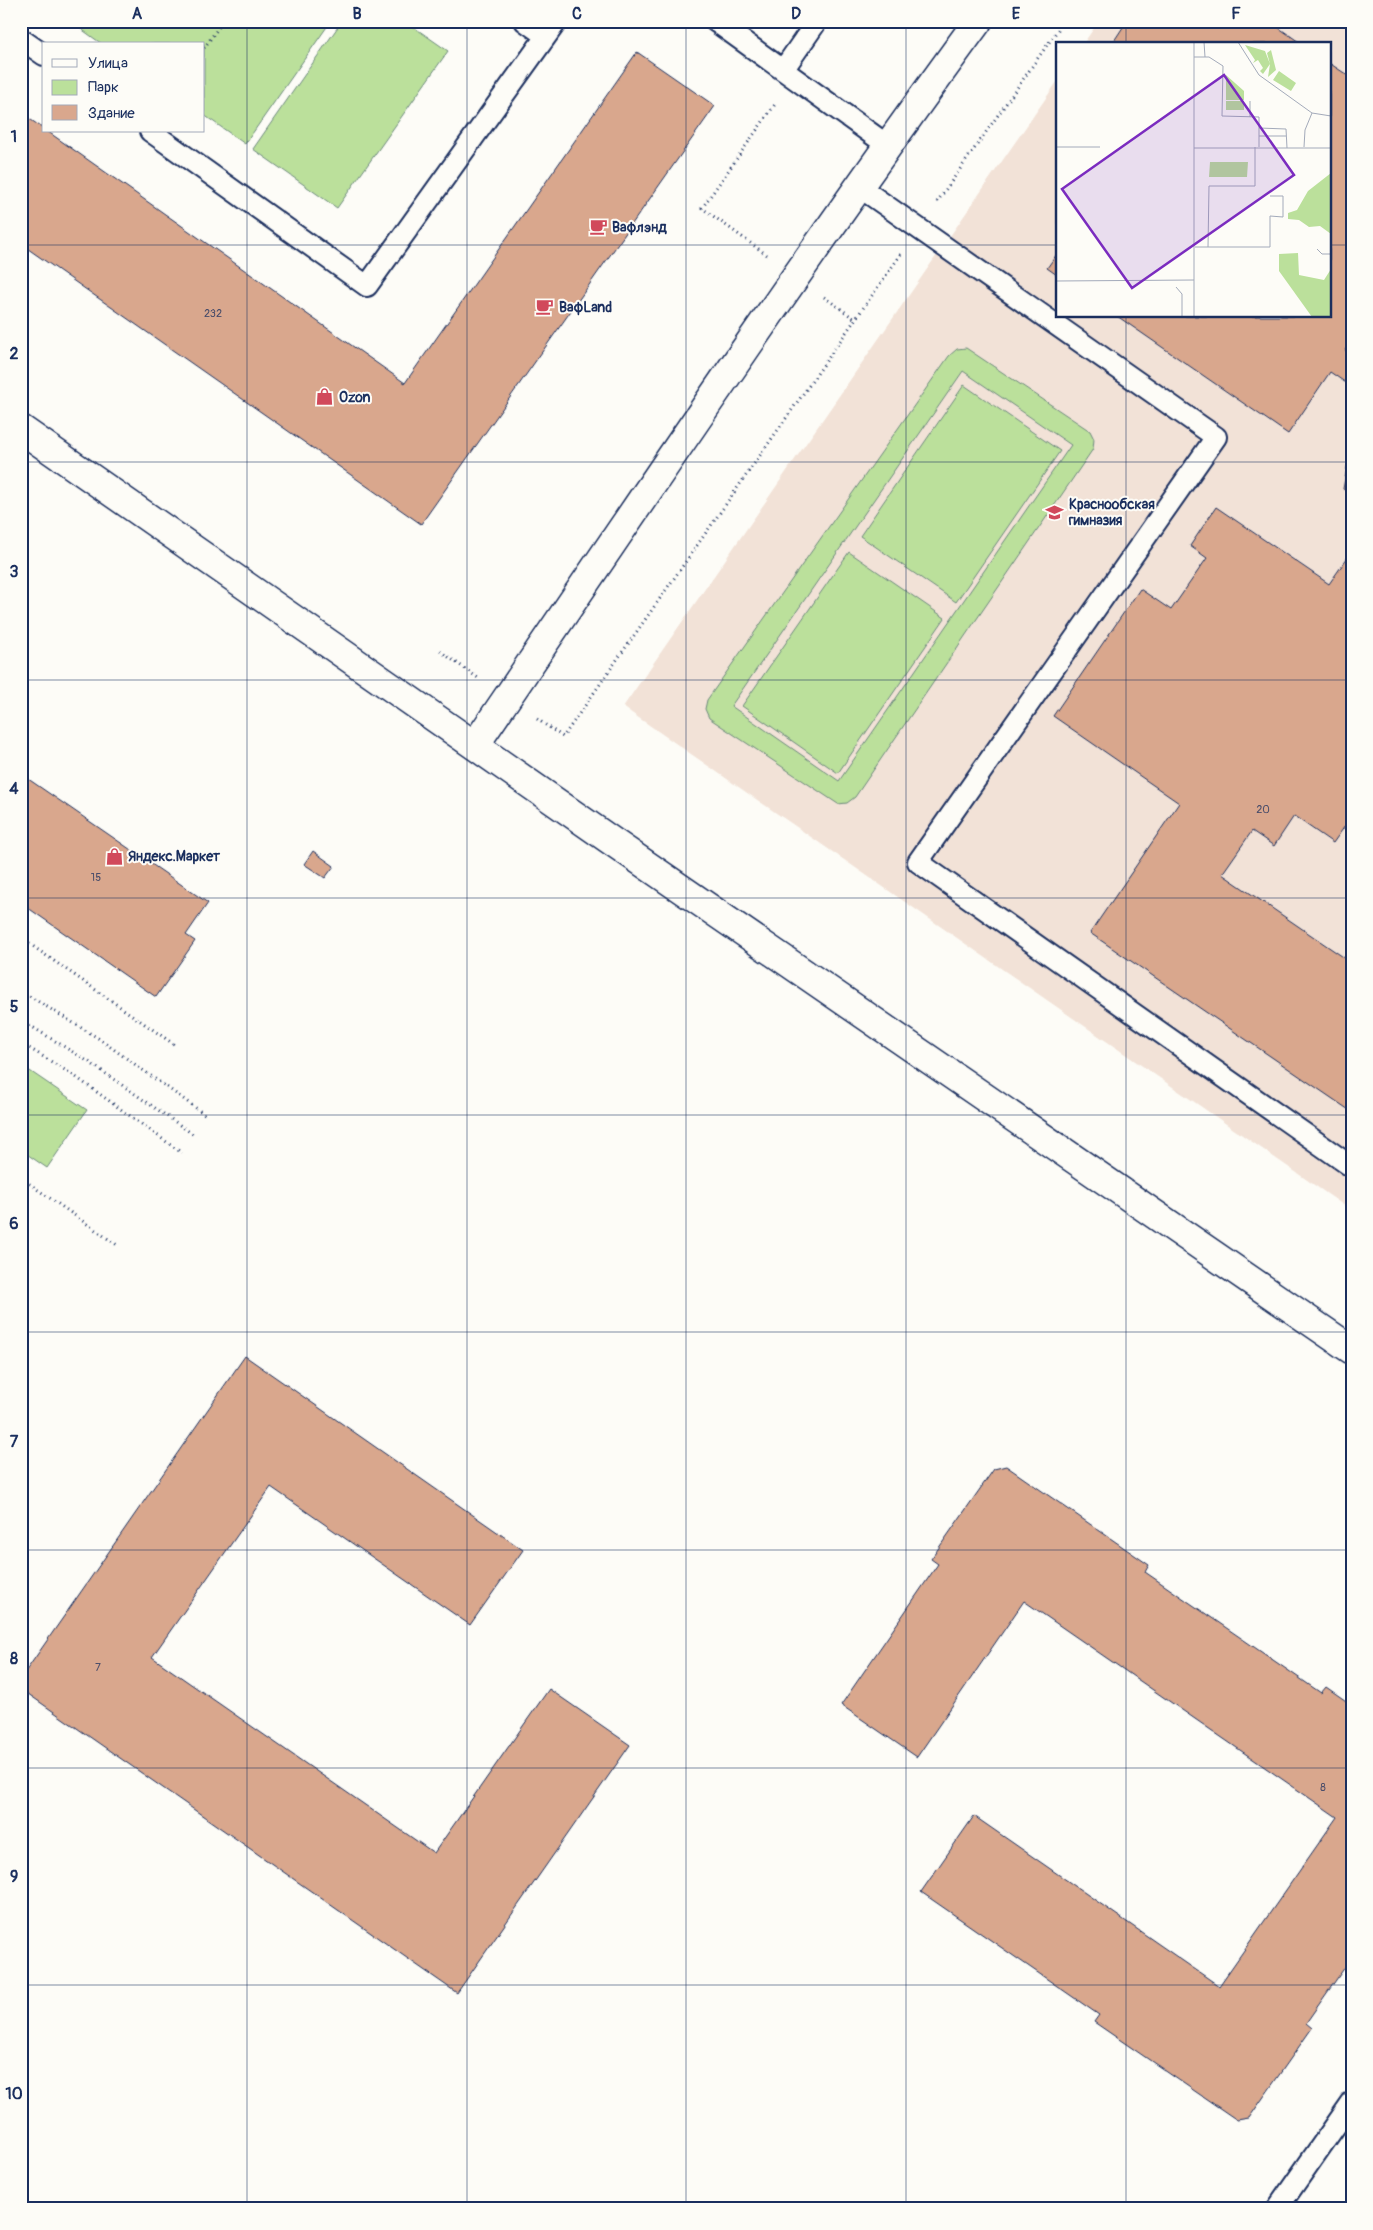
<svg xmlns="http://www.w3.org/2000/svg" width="1373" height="2230" viewBox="0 0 1373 2230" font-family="Pangolin,sans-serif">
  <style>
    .built { fill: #f2e2d7 }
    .green { fill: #bbe09b; stroke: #6b887c; fill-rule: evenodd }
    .building { fill: #d9a78d; stroke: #1b2f5e }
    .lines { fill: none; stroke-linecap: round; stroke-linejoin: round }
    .service-casing { stroke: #1b2f5e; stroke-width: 24 }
    .minor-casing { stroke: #1b2f5e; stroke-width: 31 }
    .path { stroke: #1b2f5e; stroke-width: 3; stroke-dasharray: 1 4; stroke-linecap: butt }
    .service { stroke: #fdfcf7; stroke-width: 20 }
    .minor { stroke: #fdfcf7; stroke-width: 28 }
    .grid { fill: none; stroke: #1b2f5e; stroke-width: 1; stroke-opacity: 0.55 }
    .labels { text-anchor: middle; stroke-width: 4; stroke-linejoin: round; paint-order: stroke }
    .number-label { font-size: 11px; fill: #4a4d6a }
    .poi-label { font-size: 14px; font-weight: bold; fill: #1b2f5e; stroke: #fdfcf7; text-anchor: start }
    .inset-road { fill: none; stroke: #a3aaba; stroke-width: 1 }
    .view { fill: #7b2cbf; fill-opacity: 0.15; stroke: #7b2cbf; stroke-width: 2.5 }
    .inset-edge { fill: none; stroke: #1b2f5e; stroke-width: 2.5 }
    .neatline { fill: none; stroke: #1b2f5e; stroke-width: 2 }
    .grid-label { font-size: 16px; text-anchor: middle; font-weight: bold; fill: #1b2f5e }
  </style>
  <rect width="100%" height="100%" fill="#fdfcf7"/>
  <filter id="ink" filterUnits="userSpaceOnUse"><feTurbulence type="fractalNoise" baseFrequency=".02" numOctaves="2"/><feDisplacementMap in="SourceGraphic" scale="10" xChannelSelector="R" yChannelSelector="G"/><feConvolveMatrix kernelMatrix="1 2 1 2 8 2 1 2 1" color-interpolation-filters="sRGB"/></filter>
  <g filter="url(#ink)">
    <!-- built -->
    <path class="built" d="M1099,21h253v1190l-729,-504 434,-625v234h272v-272h-246z"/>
    <!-- green -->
    <path class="green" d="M70,21h261l-86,123 -41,-29v-71h-102z
      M342,21h63l43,30 -111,157 -84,-59z
      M966,348l124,83 4,8 -1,10 -238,348 -8,6 -9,1 -129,-86 -4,-9 2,-9 242,-344 8,-7zM963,371l108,74 -232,336 -108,-75z
      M964,385l96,66 -104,151 -96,-66z
      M849,552l96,66 -107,155 -96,-67z
      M21,1065l66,45 -40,58 -26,-18z"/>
    <!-- building -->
    <path class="building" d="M1127,21h142l33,23h-190z
      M637,52l78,54 -294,418 -400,-280v-131l23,16v2h3l358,252z
      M1329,63l23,15v263l-7,9 7,5v32l-22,-15 -42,62 -171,-118h212z
      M1057,254v21l-10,-7z
      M1352,440v55l-9,-6z
      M1216,507l113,77 23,-33v265l-19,27 -39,-27 -20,30 -22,-15 -30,43 130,89v149l-262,-179 89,-130 -126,-87 87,-127 31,21 36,-52 -17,-12z
      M21,774l187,129 -22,32 9,6 -39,56 -135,-94z
      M313,851l21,15 -9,12 -21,-14z
      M245,1356l278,194 -53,75 -199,-138 -119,170 282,196 115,-164 81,56 -173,248 -436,-304v-11z
      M1006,1466l143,99 -4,7 176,121 5,-6 26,18v252l-46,66 6,5 -63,90 -12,2 -143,-98 5,-7 -178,-123 53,-76 245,170 118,-169 -313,-216 -107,156 -76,-52 97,-141 -7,-5 63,-90z"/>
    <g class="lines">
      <defs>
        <path id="service" d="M525,21l21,15
          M715,21l172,124
          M21,39l23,16
          M783,70l34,-49
          M150,131l217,155 190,-265
          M858,186l358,251 -298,425 434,305
          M1277,2209l75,-107"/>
        <path id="minor" d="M21,429l592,413 739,508
          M475,745c165,-243 329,-486 503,-724"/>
      </defs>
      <!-- service casing -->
      <use href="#service" class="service-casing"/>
      <!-- minor casing -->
      <use href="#minor" class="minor-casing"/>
      <!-- path -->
      <path class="path" d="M1341,21l11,8
        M204,48l19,-27
        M937,202l127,-181
        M767,255l-65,-47 74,-105
        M824,297l31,22
        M440,651l38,27
        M537,719l26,18 338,-483
        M21,938l154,107
        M21,991l77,47 109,78
        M21,1020l68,42 105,73
        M21,1043l52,32 109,78
        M21,1178l96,67"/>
      <!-- service -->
      <use href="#service" class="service"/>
      <!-- minor -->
      <use href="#minor" class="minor"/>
    </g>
  </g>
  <!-- grid -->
  <path class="grid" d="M247,21v2188M467,21v2188M686,21v2188M906,21v2188M1126,21v23M21,245h1036M1329,245h23M1126,316v1893M21,462h1331M21,680h1331M21,898h1331M21,1115h1331M21,1332h1331M21,1550h1331M21,1768h1331M21,1985h1331"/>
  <!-- icons -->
  <defs>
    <symbol id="cafe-bare" viewBox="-9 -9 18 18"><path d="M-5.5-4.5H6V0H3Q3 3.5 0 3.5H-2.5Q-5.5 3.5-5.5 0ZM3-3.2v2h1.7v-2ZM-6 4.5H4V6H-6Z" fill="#d1495b" stroke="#fdfcf7" stroke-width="2.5" paint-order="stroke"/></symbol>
    <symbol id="shop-bare" viewBox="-9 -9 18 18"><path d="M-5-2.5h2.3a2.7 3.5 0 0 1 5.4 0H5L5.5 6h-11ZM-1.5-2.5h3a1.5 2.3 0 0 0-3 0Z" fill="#d1495b" stroke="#fdfcf7" stroke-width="2.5" paint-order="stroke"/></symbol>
    <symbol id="school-bare" viewBox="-9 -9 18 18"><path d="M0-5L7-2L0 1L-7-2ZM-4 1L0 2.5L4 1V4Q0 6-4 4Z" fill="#d1495b" stroke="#fdfcf7" stroke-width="2.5" paint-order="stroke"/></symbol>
  </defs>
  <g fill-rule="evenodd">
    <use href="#cafe-bare" x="586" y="214" width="25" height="25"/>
    <use href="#cafe-bare" x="532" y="294" width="25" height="25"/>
    <use href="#shop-bare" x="312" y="384" width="25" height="25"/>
    <use href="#school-bare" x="1042" y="500" width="25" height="25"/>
    <use href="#shop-bare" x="102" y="844" width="25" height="25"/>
  </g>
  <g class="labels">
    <!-- number labels -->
    <g class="number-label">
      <text x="213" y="317">232</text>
      <text x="1263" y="813">20</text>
      <text x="96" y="881">15</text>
      <text x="98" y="1671">7</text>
      <text x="1323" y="1791">8</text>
    </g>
    <!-- poi labels -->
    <g class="poi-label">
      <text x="612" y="232">Вафлэнд</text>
      <text x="559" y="312">ВафLand</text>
      <text x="339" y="402">Ozon</text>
      <text x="1069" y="509">Краснообская<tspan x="1069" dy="16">гимназия</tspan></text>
      <text x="128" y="861">Яндекс.Маркет</text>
    </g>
  </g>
  <!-- overview -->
  <g transform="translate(1056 42)">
    <rect width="275" height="275" fill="#fdfcf7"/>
    <path d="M189,3l20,6 5,13 -3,-11 4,-3 5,20 -8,7 2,-13 -7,10 -3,-3 3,-3 -5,-8 -5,3 2,-3zM223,29l17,12 -5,8 -18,-11zM170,33l18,16v9h-18zM170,59h18v9h-18zM192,120l-1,15h-38l1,-15zM275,131v61l-11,-8 -11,1 -10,-7 -11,-1v-6l9,-3 11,-19zM242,211l1,22 25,5 7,-11v48h-19l-33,-46v-17z" fill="#bbe09b"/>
    <path class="inset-road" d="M138,0v275M148,0l1,15M182,0l21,33 53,38 19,3M138,15h15l14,9 -1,50 37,1v30M194,75v-16M203,86l27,1 1,19M203,94h27M0,105h44M248,105l1,-17 7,-17M138,106h137M139,205h75v-31l13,1v-21h-13M152,205l1,-61h46v-39M261,207l5,5h9M0,239l138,-1M120,245l6,7v23"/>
    <path class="view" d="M168,33l70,100 -162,113 -70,-99z"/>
    <rect width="275" height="275" class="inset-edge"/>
  </g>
  <!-- margin -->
  <rect width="1373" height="2230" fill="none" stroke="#fdfcf7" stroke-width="55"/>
  <!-- legend -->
  <rect x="42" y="42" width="162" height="90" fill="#fdfcf7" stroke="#a3aaba"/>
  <rect x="52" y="59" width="25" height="8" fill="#fdfcf7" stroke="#a3aaba"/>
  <text x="88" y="68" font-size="15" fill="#1b2f5e">Улица</text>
  <rect x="52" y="80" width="25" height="15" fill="#bbe09b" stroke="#a3aaba"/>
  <text x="88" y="92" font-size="15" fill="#1b2f5e">Парк</text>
  <rect x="52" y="105" width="25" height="15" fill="#d9a78d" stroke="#a3aaba"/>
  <text x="88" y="118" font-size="15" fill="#1b2f5e">Здание</text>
  <rect x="28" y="28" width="1318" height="2174" class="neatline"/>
  <g class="grid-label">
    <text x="137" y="19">A</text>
    <text x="357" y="19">B</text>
    <text x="577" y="19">C</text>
    <text x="796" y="19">D</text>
    <text x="1016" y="19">E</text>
    <text x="1236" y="19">F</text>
    <text x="14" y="142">1</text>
    <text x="14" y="359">2</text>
    <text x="14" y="577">3</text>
    <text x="14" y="794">4</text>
    <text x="14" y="1012">5</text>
    <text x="14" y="1229">6</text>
    <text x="14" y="1447">7</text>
    <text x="14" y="1664">8</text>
    <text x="14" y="1882">9</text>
    <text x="14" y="2099">10</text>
  </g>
</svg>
